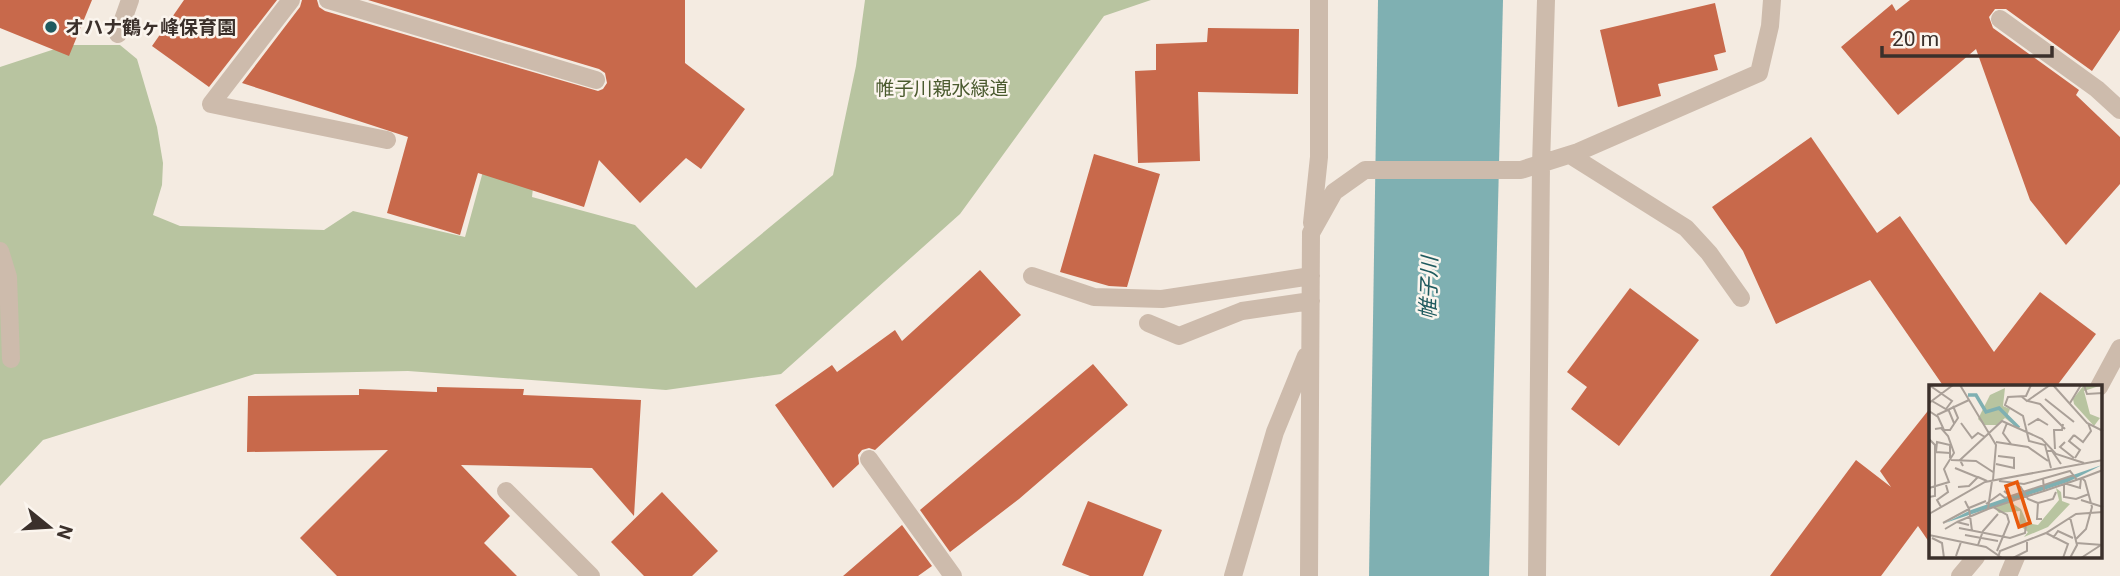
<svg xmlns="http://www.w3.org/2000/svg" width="2120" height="576" viewBox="0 0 2120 576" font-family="Roboto,'Noto Sans JP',sans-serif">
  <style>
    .green { fill: #b8c4a0 }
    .water { fill: #7fb0b2 }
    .building { fill: #c8694b }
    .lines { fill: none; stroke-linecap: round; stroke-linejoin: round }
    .minor { stroke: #cdbbac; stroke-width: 18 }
    .poi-dot { fill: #1f5a5e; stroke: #fbf5ee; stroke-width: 2.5 }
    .labels { text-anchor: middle; stroke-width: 5; stroke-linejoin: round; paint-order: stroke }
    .poi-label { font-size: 19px; font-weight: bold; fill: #3b302b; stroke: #fbf5ee; text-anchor: start }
    .park-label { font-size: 19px; fill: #4a5a2e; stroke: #fbf5ee }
    .water-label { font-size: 21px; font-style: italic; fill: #1f5a5e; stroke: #fbf5ee }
    .inset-river { fill: none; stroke: #7fb0b2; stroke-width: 3.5 }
    .inset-road { fill: none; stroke: #aaa098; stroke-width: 2 }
    .view { fill: #e8590c; fill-opacity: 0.15; stroke: #e8590c; stroke-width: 3.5 }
    .inset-edge { fill: none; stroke: #3b302b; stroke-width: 3.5 }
  </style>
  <rect width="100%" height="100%" fill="#f4ebe1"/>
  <!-- green -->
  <path class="green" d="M865,0h286l-47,16 -144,198 -179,160 -115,16 -258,-19 -153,3 -212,66 -43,46v-419l67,-22h53l17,14 20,68 6,36 -1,22 -9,30 27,11 144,4 29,-19 112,26 20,-73 49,14 -2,19 103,28 61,63 137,-113 23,-109z"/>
  <!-- water -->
  <path class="water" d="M1378,0h125l-14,576h-120z"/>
  <!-- building -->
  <path class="building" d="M0,0h92l-23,56 -69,-28z
    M184,0h93l-68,87 -57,-41z
    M302,0h15l2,7 6,4 273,80 5,-2 4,-6 -2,-10 -6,-4 -231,-69h317v63l60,46 -44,60 -15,-11 -46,45 -41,-43 -15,47 -106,-34 -18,62 -73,-22 21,-76 -166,-54 58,-76z
    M1910,0h210v30l-28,41 -86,-62h-11l-6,8 4,11 86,62 -3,5 44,42v47l-54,61 -36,-45 -54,-151 -78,66 -57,-68 51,-43 4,7z
    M1715,3l11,49 -12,3 4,15 -60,14 3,12 -43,11 -18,-77z
    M1208,28l91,1 -1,65 -100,-2 2,69 -62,2 -3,-92 21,-1v-26l51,-2z
    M1811,137l66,96 23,-17 94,136 46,-60 56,42 -40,53h-112l-74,-107 -94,44 -33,-73 -31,-44z
    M1094,154l66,20 -33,113 -18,-1 -49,-14z
    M980,270l41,45 -146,135 -6,-2 -7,2 -4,5 1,9 -26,24 -58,-83 57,-40 5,7 58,-42 7,11z
    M1630,288l69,52 -80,106 -48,-37 16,-22 -20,-15z
    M1093,364l35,41 -109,94 -69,53 -30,-42z
    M437,387l87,2 -1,6 118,5 -7,116 -42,-48 -131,-3 49,51 -26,27 33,33h-180l-37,-38 88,-88 -141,2 1,-56 111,-1v-6l78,3z
    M1931,407v138l-13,-19 -37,50h-111l86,-116 35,27 -11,-16z
    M662,492l56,59 -26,25h-48l-33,-34z
    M1088,501l74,29 -19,46h-53l-28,-11z
    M902,525l30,41 -14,10h-75z"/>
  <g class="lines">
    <!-- minor -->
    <path class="minor" d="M291,0l-80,104 176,36
      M328,0l268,80
      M2000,19l97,70 23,21
      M118,34l12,-34
      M1570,155l116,73 23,25 32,45
      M1312,223l7,-66v-157
      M0,251l8,26 3,82
      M1032,276l62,21 68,2 149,-23
      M1148,323l31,13 63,-25 69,-10
      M2099,387l21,-39
      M869,459l84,117
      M506,491l85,85
      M1233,576l42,-144 31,-76
      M1309,576l2,-343 23,-41 31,-22h156l57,-18 181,-79 11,-47 2,-26
      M1537,576l4,-411 5,-165
      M1960,576l16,-19
      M2008,576l8,-19"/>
  </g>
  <!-- markers -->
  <circle class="poi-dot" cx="51" cy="27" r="7"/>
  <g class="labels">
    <!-- poi labels -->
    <g class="poi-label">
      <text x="65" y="34">オハナ鶴ヶ峰保育園</text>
    </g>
    <!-- park labels -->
    <g class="park-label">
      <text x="942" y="95">帷子川親水緑道</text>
    </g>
    <!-- water labels -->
    <g class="water-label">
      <text transform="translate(1429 288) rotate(-88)" y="7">帷子川</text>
    </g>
  </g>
  <!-- overview -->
  <g transform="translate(1929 385)">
    <rect width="173" height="173" fill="#f4ebe1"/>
    <path d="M155,0h18l-18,6 6,23 10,4 -6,8 -20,-22 -1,-5zM76,3l-2,18 7,3 -3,7 7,9 -9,-7 -8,7h-13l-6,-6 12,-24zM127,103l5,4 1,9 8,3 -22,23 -24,10 4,-5 -9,-7 1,-14 -21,2 -5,-6 16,-5 11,7 6,14 11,2 21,-25z" fill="#b8c4a0"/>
    <path d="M173,80l-34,17 -123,41 26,-13z" fill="#7fb0b2"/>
    <path class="inset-river" d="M39,10h8l10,17 13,-4 20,20"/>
    <path class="inset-road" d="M0,0l23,16 -6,8M31,0l36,60 -3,35M102,0l-5,11 -18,1 -3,8 18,11 6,25 16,4 6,23M124,0l34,38 16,8M155,0l3,9 16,-1M92,11l6,5 23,-16M116,14l29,23M3,16l17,10 5,12M99,16l12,3 25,25M0,18l24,-18M141,18l11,-18M0,26l9,6 6,13h6l8,-12 -5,-12M8,30l32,-15M32,38l11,15 6,-5 7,4M78,38l-4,10 8,11M99,40l10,-6 10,6M145,50l9,7 8,-11 -3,-8M145,50l-5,6 11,9 -5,8M0,54l6,6v51l-6,1M67,57l32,5 20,14M136,57l-5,5 14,11M126,64l-1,-19h8l1,-6M117,66h6l9,13M21,68l-14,-1 1,-10 13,3v13M22,75l25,1 17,11M67,79l18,4v-10l-16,-2M34,81l-3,-6 42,-39 40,18 14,15 28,9M26,83l22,9M153,93l21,-8M63,96l-4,28 27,-9M70,96l25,3 46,-13 7,9M138,99l13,4 1,-10M135,100v12l12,2 13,-5M91,101l8,13 10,4 -1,16h5M29,102l11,-1 9,-9 9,4M0,103l20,-6 -5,-13 10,-16 -6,-17 -7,-8 -6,1M75,106l11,9 29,-9 -1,-13M115,106l38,-13 3,3 7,26 -6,22 -11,11M152,115l22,7M109,118l15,-4 3,-7M57,119l14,-10 5,4 69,-23M12,122l-4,-7 11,-8 -2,-7M64,122l14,8 2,7 -12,29M0,129l56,-32 118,-22M141,132l7,28 -7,13M28,137l31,-13M14,138l26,-14 -4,-8M30,143l51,10 15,-5 1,-9M16,144l12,-7 12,3M43,146l-3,-23 17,-7M117,148l22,11 -5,14M0,150l57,12 16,11M36,150l33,6M3,153l10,5 2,15M124,153l5,-7 15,7M147,158l27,2M49,160l5,-14 15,-17M0,163l1,-34M29,165l-2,6 5,-14M69,173l2,-7 46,-18 30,-19 27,-2M84,173l14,-7v-9M152,173l20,-13"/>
    <path class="view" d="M88,97l13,41 -11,4 -13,-41z"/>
    <rect width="173" height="173" class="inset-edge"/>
  </g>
  <!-- north arrow -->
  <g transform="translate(49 527) rotate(108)" stroke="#fbf5ee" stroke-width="5" paint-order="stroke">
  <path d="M0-5L12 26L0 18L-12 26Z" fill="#3b302b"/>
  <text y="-10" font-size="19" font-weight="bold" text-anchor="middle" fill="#3b302b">N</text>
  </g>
  <!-- scale -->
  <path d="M1882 46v10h170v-10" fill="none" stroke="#3b302b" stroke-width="3.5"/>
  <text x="1892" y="46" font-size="21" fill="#3b302b" stroke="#fbf5ee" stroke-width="5" paint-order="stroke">20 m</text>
</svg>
